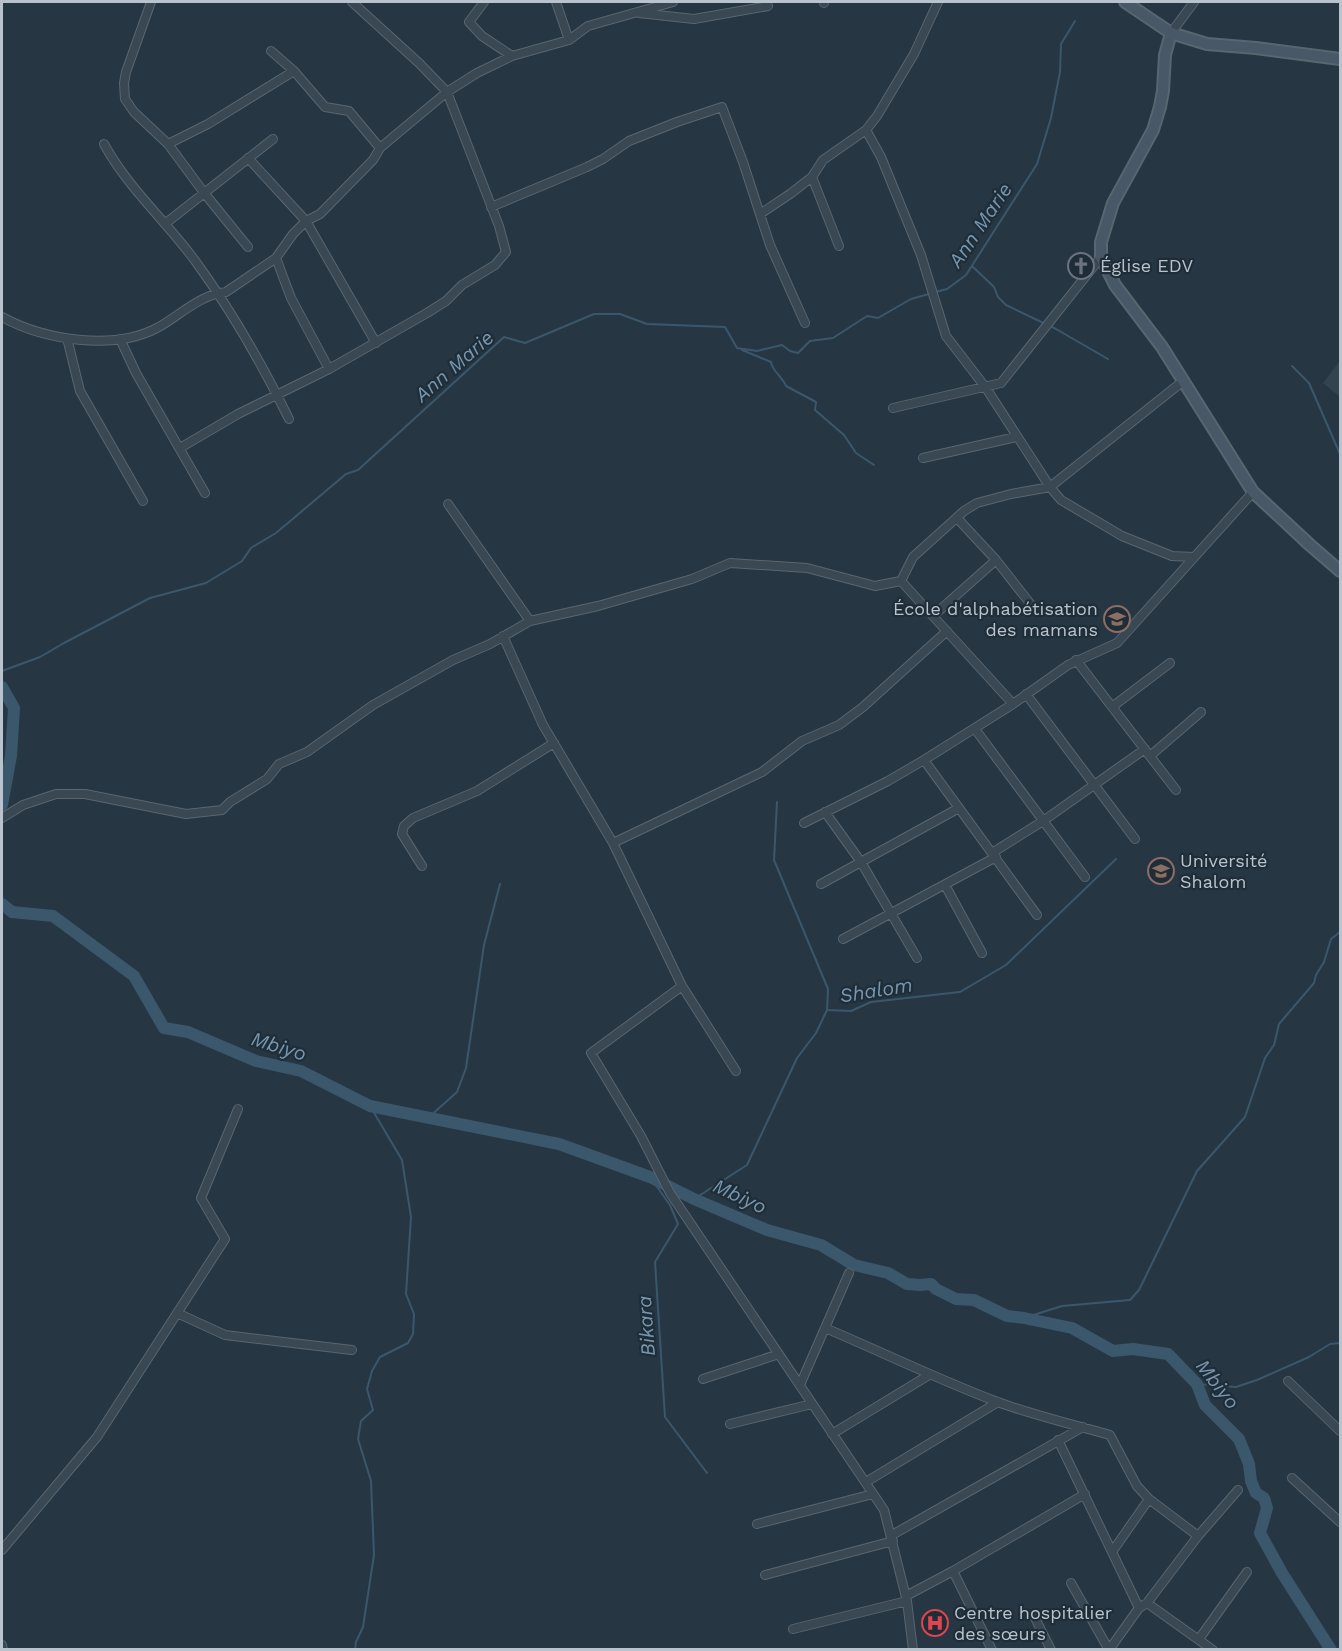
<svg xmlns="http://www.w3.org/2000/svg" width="1342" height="1651" viewBox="0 0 1342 1651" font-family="'Work Sans',sans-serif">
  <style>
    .airport { fill: #344350 }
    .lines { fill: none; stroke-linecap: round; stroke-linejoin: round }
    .stream { stroke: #3b576c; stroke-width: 2 }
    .river { stroke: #3b576c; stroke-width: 12 }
    .street-casing { stroke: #596670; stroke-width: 10 }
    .secondary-casing { stroke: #596670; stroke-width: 14 }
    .street { stroke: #3a4853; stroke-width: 8 }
    .secondary { stroke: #485866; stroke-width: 10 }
    .labels { text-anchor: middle; stroke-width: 4.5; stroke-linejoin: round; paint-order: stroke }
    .poi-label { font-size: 18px; fill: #b8c3cd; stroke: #1f2d38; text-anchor: start }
    .water-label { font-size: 20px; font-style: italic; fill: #7797b0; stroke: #1f2d38 }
  </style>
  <rect width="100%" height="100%" fill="#263743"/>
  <!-- airport -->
  <path class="airport" d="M1340,361v36l-17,-14z"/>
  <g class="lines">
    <!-- stream -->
    <path class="stream" d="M972,266l22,21 4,10 8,8 50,24 52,30
      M935,292l12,-3 19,-14 71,-111 14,-46 9,-46 1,-28 14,-23
      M737,348l20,3 25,-6 8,6 8,2 12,-12 23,-3 34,-22 11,2 33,-19 18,-5
      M742,350l29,12c1,9 11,14 15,24l30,16 -1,8 29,25 12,18 18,12
      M1292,366l17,17 31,71
      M2,671l38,-14 24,-14 86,-45 56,-15 36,-22 9,-13 25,-15 70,-59 12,-4 146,-133 21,6 69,-29h26l27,10 78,3 12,21
      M827,1010l24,1 20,-9 89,-10 46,-27 110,-106
      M428,1118l29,-26 9,-24 18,-123 16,-61
      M650,1177l20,28 8,19 -23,38 10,155 42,56
      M694,1199l53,-34 50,-107 19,-25 11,-23 1,-21 -54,-129 3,-58
      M1024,1318l38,-12 68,-6 9,-10 58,-119 48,-54 20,-59 9,-13 5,-21 35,-41 2,-8 8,-13 7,-23 9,-7
      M1197,1384l39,3 21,-7 52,-23 21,-13 10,-1
      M355,1650l1,-8 7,-15 11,-72 -3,-74 -13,-42 3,-18 12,-11 -6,-21 5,-18 8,-14 28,-14 5,-9 1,-20 -8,-20 5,-77 -9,-57 -32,-54"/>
    <!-- river -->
    <path class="river" d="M2,687l12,21 -3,48 -9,49
      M2,904l10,8 41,4 81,60 30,52 24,4 68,29 45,10 69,35 189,38 91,33 44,22 73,31 54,15 33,20 34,8 19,11 13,1 11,-1 5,5 20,10 18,1 33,16 17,2 48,10 41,23 20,-2 35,5 29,30 8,21 34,34 10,25 2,17 5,12 8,5 3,10 -7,25 22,40 49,77"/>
    <defs>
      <path id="street" d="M151,2l-25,70 -2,11 1,16 9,13 34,32 37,50 43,53
        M484,2l-15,20 13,14 30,20
        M556,2l13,38
        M824,2v1
        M639,13l55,6 74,-13
        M1171,33l23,-31
        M271,51l23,20 31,36 24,4 31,37
        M866,130l15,27 40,98 25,81 40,52 64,99 11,13 61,36 50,20 22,1
        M104,144c24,44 63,78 92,118 35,48 67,104 93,157
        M168,144l40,-20 86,-53
        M248,158l58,63 70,122
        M812,177l27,69
        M491,207l96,-40 16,-8 26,-18 48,-19 45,-15 21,55 27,83 35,78
        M760,214l30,-20 22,-17 11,-17 43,-30 11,-14 37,-62 24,-52
        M166,223l107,-84
        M276,258l15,40 38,71
        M2,317c42,23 111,34 155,11 22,-12 44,-34 69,-36l50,-34 17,-24 13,-13 14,-7 53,-54 7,-12 67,-56 30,-19 35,-17 57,-16 19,-14 85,-24
        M67,338l13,53 63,110
        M120,339l16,34 69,120
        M893,408l108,-25 100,-126
        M180,448l58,-34 91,-45 98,-56 19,-12 16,-16 33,-20 11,-13 -7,-26 -52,-134 -28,-29 -67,-61
        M923,458l93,-21
        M448,504l82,117
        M957,518l39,42 40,51
        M901,581l112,123
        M933,616l63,-56
        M503,636l40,89 70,118 69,143 -91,67 50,83 29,57 214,317 23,91 6,49
        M1076,660l100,130
        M1026,694l109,145
        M1112,707l58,-44
        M975,729l110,148
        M1150,756l51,-44
        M924,760l113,155
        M825,812l36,50 56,96
        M2,818l21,-13 33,-11h29l101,20 36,-4 8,-8 37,-23 12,-15 28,-12 66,-47 80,-45 37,-16 40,-23 68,-15 94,-27 38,-16 77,5 68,18 26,-5 12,-24 51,-46 13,-8 34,-9 39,-7 132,-105
        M804,823l84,-42 36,-21 89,-56 55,-39 49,-22 136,-151
        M613,843l149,-71 40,-31 37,-16 24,-18 84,-76
        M992,853l51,-32 102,-72
        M422,866l-20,-32 2,-8 9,-8 64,-27 77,-48
        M821,884l138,-76
        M945,885l37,68
        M843,939l153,-82
        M682,986l54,85
        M177,1313l48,22 127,15
        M825,1328c57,24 112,51 170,73 37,14 77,23 115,34l27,51 12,13 49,37
        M703,1379l76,-25
        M1288,1381l52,50
        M800,1385l49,-112
        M730,1424l82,-20
        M832,1434l97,-59
        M1058,1440l81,168
        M1292,1478l48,44
        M866,1482l132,-80
        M757,1524l116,-30
        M892,1535l191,-108
        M2,1550l95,-113 128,-198 -24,-41 37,-89
        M1112,1552l37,-53
        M953,1571l39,79
        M765,1575l128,-34
        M1071,1583l38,67
        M906,1596l47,-25 132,-77
        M1147,1603l66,47
        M1034,1616l17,34
        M793,1629l114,-28
        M1199,1639l48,-67
        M2,1645l1,5
        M1109,1650l30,-42 8,-5 51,-67 40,-46"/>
      <path id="secondary" d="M1125,2l46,31 36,11 49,4 84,11
        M1171,33l-6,22 -2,36 -3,16 -7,23 -40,73 -12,39v15l14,28 47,62 91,145 57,53 30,26"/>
    </defs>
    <!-- street casing -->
    <use href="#street" class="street-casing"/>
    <!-- secondary casing -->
    <use href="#secondary" class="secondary-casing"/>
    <!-- street -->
    <use href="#street" class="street"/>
    <!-- secondary -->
    <use href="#secondary" class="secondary"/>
  </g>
  <!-- icons -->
  <defs>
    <symbol id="church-ring" viewBox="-11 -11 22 22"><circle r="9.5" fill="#1f2d38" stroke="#6b7280" stroke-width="1.5"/><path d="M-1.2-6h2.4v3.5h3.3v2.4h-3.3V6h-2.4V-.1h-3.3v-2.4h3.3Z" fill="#6b7280"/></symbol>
    <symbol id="school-ring" viewBox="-11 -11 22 22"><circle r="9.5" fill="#1f2d38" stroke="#8d6e63" stroke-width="1.5"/><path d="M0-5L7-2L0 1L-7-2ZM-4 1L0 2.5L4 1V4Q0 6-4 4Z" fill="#8d6e63"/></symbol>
    <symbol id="university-ring" viewBox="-11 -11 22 22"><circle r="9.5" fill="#1f2d38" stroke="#8d6e63" stroke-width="1.5"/><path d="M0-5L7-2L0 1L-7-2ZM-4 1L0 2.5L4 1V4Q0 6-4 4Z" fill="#8d6e63"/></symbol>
    <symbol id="hospital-ring" viewBox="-11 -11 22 22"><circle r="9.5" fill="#1f2d38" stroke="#e0444e" stroke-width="1.5"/><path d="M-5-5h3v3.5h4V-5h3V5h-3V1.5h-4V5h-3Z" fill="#e0444e"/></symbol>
  </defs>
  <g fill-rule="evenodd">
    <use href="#church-ring" x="1066" y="251" width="30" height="30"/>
    <use href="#school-ring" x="1102" y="604" width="30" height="30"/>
    <use href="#university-ring" x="1146" y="856" width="30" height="30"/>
    <use href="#hospital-ring" x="920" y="1608" width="30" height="30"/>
  </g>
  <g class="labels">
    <!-- poi labels -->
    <g class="poi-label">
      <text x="1100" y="272">Église EDV</text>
      <text x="1098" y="615" text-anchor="end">École d'alphabétisation<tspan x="1098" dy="21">des mamans</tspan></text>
      <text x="1180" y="867">Université<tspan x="1180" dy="21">Shalom</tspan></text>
      <text x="954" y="1619">Centre hospitalier<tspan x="954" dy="21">des sœurs</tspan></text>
    </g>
    <!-- water labels -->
    <g class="water-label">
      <text transform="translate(980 225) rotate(-56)" y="7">Ann Marie</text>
      <text transform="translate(454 366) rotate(-41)" y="7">Ann Marie</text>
      <text transform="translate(876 990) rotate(-9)" y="7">Shalom</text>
      <text transform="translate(279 1046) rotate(17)" y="7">Mbiyo</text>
      <text transform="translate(740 1196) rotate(25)" y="7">Mbiyo</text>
      <text transform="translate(646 1326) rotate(-94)" y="7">Bikara</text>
      <text transform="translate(1218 1384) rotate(52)" y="7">Mbiyo</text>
    </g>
  </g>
  <!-- border -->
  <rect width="1342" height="1651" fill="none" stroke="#b8c3cd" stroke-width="6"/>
</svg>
